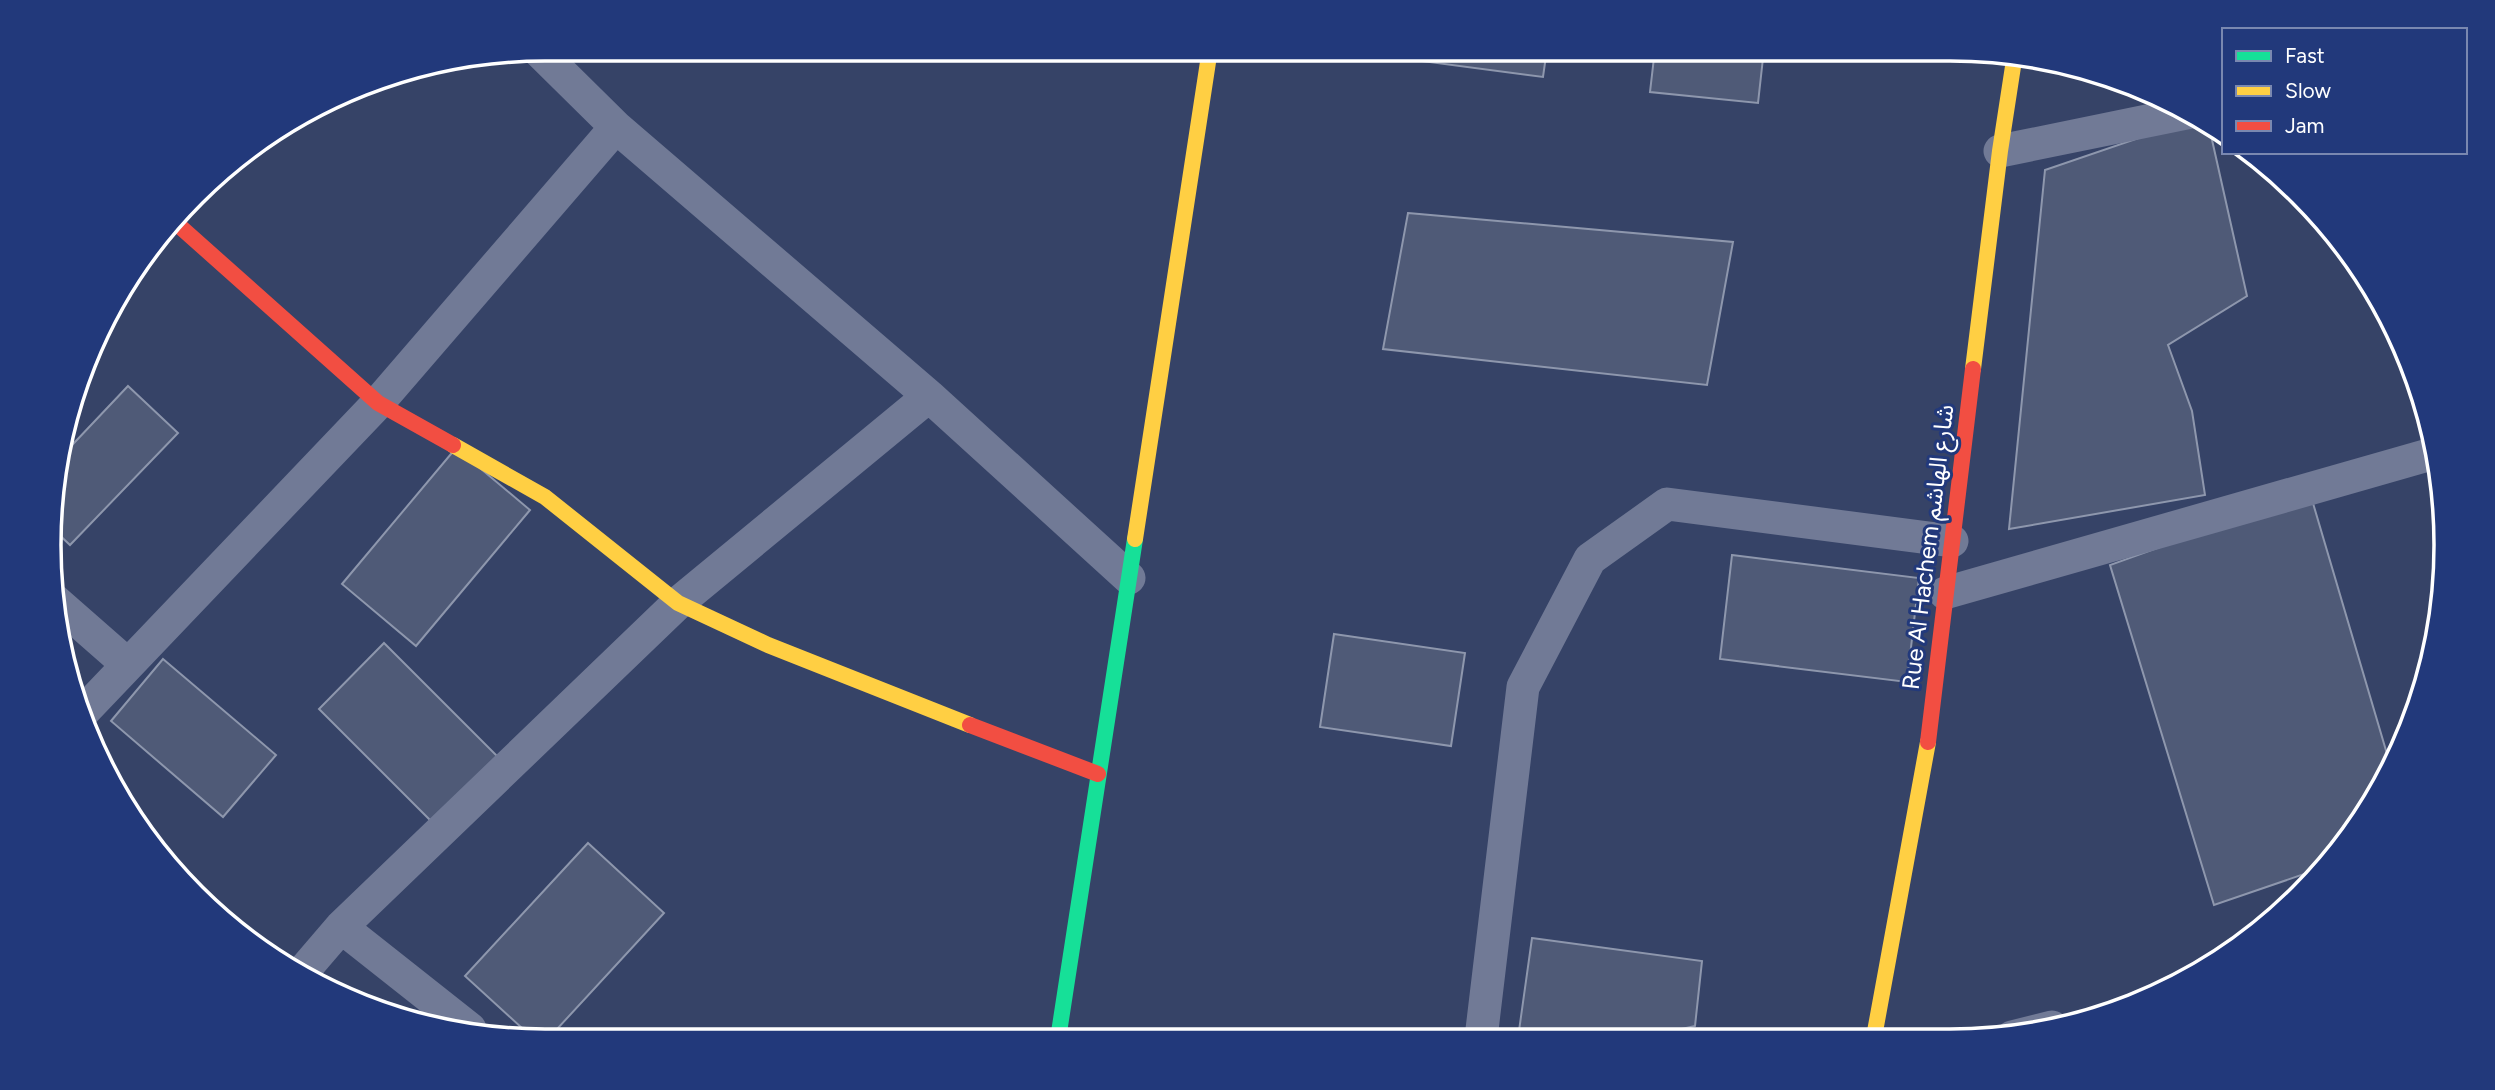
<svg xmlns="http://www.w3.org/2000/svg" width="2495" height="1090" viewBox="0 0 2495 1090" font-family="Figtree,'Noto Sans Arabic',sans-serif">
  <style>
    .building { fill: #4f5a77; stroke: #8e97ad; stroke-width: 2 }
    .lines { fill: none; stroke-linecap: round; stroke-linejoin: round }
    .street { stroke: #717a96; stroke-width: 33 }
    .fast { stroke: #16e098; stroke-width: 16 }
    .slow { stroke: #ffcf43; stroke-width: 16 }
    .jam { stroke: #f24e42; stroke-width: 16 }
    .labels { text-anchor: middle; stroke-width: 6; stroke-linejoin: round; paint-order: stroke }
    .street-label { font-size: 24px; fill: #fff; stroke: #22397b }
    .rim { fill: none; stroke: #fff; stroke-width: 3.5 }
  </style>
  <rect width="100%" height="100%" fill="#364367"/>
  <!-- building -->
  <path class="building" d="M1392,49h155l-4,28 -152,-20z
    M1655,49h109l-6,54 -108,-11z
    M2200,117l8,5 39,174 -79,49 24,66 13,84 -196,34 36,-359z
    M1408,213l325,29 -26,143 -324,-36z
    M128,386l50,47 -108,112 -19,-18 6,-66z
    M456,448l74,62 -114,136 -74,-62z
    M2310,493l80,271 -28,57 -46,49 -102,35 -104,-340z
    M1732,555l187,23 -12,104 -187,-23z
    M1334,634l131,19 -14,93 -131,-19z
    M384,643l113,113 -65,66 -113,-113z
    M163,659l113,96 -53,62 -112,-96z
    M588,843l76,70 -118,128 -12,-2 -69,-63z
    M1532,938l170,23 -7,65 -53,12h-124z"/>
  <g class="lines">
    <!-- street -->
    <path class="street" d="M538,50l78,77 313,269 200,182
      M2000,151l191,-39
      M1945,593l490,-140
      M54,600l73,64
      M84,711l294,-308 238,-276
      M341,927l129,102
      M299,976l42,-49 337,-324 251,-207
      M2012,1037l40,-10
      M1481,1038l42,-351 67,-128 77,-55 285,37"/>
    <!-- fast -->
    <path class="fast" d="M1058,1039l77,-500"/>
    <!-- slow -->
    <path class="slow" d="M1973,369l27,-218 14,-91
      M453,445l92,52 133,106 90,42 202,80
      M1135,539l75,-490
      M1874,1037l54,-295"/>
    <!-- jam -->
    <path class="jam" d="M176,223l202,180 75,42
      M970,725l128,49
      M1928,742l45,-373"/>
  </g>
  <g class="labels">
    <!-- street labels -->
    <g class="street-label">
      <text transform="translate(1928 547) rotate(-83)" y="8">Rue Al Hachem شارع الهاشم</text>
    </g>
  </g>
  <!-- crop -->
  <path d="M0 0H2495V1090H0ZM545 61H1950A484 484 0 0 1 2434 545V545A484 484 0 0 1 1950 1029H545A484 484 0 0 1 61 545V545A484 484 0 0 1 545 61Z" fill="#22397b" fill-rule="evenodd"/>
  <path class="rim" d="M545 61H1950A484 484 0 0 1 2434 545V545A484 484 0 0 1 1950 1029H545A484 484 0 0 1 61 545V545A484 484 0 0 1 545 61Z"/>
  <!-- legend -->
  <rect x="2222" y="28" width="245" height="126" fill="#22397b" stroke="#7a88b0" stroke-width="2"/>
  <rect x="2236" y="51" width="35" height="10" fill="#16e098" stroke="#7a88b0" stroke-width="2"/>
  <text x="2285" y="63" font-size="21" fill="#ffffff">Fast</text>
  <rect x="2236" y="86" width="35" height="10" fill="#ffcf43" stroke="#7a88b0" stroke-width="2"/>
  <text x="2285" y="98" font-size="21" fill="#ffffff">Slow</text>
  <rect x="2236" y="121" width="35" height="10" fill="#f24e42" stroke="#7a88b0" stroke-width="2"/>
  <text x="2285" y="133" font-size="21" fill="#ffffff">Jam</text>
</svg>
